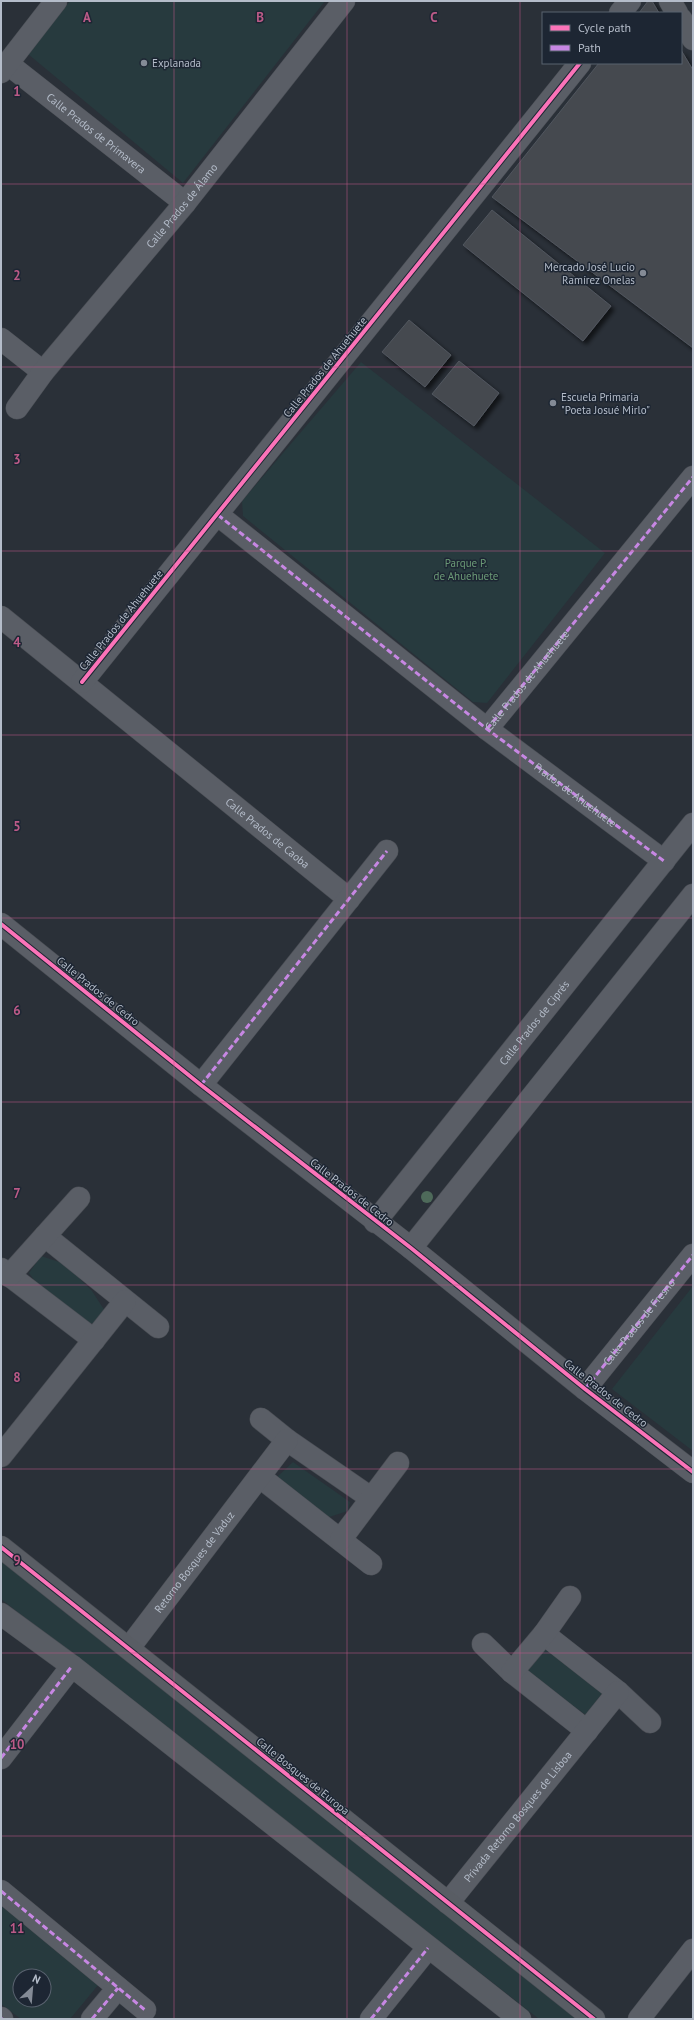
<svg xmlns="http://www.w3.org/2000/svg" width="694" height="2020" viewBox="0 0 694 2020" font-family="'PT Sans',sans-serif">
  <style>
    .green { fill: #273a3e; fill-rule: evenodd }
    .building { fill: #444950; stroke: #52575f; filter: url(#shadow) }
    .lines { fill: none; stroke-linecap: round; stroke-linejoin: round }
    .street-casing { stroke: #484c53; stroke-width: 23 }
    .secondary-casing { stroke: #484c53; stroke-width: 23 }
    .street { stroke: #5a5e66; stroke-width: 22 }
    .secondary { stroke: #595d64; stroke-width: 22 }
    .quiet { stroke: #c787e3; stroke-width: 3; stroke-dasharray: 6 3; stroke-linecap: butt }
    .cycleway-casing { stroke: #1d2633; stroke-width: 6 }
    .cycleway { stroke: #fb73b8; stroke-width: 4 }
    .tree { fill: #4e6a5a }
    .grid { fill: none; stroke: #bc5a87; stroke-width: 1; stroke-opacity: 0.55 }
    .poi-dot { fill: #848b96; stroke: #1d2633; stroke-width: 1.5 }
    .labels { text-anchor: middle; stroke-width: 3; stroke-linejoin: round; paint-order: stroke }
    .poi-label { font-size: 11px; fill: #b4bcc9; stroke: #1d2633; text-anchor: start }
    .street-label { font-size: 11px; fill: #b4bcc9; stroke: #1d2633 }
    .park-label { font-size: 11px; fill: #6b9a76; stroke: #1d2633 }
    .grid-label { font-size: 13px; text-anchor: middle; font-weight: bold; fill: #bc5a87; stroke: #1d2633; stroke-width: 3; stroke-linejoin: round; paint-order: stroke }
  </style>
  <defs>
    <filter id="shadow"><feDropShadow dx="3.5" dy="3.5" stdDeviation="2" flood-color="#0009"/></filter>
  </defs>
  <rect width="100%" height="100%" fill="#2a3038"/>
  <!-- green -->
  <path class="green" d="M70,1h255l-142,182 -155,-129z
    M361,362l244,191 -118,150 -14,-1 -230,-186 -1,-15z
    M41,1256l24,8 27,27 13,20 -5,10 -15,4 -37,-26 -19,-26z
    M693,1286v165l-81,-62z
    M293,1462l57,40 -2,9 -19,6 -53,-39z
    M1,1559l586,460h-48l-538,-420z
    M542,1647l61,45 -17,23 -63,-45z
    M1,1901l98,83 -29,35h-49l-20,-15zM20,1976h24v24h-24z"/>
  <!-- building -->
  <path class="building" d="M648,1h4l7,12h-20z
    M681,50l12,20v278l-201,-151 107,-134h82z
    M492,210l119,96 -28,35 -120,-96z
    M409,320l42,35 -26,32 -43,-35z
    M459,361l40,32 -25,33 -42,-32z"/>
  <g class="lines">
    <defs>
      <g id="street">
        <path d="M620,13l10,-12"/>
        <path id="s1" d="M8,64l177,139"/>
        <path d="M1,72l55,-71"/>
        <path d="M1,339l42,33"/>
        <path id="s2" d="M17,408l26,-36 142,-169 159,-202"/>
        <path id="s3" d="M218,515l269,214 177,132"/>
        <path id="s4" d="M1,617l348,282"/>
        <path d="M82,682l498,-619"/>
        <path d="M487,729l206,-252"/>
        <path d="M1,924l200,161 210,163 174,141 108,83"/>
        <path d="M201,1085l186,-234"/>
        <path id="s5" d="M375,1222l318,-398"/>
        <path d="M45,1236l113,91"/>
        <path d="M411,1248l282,-353"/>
        <path d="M1,1269l93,71"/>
        <path d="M9,1276l70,-78"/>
        <path d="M585,1389l108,-134"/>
        <path d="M261,1419l26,21 84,58"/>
        <path d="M1,1456l124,-155"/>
        <path d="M260,1477l111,87"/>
        <path d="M341,1539l57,-76"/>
        <path d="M544,1634l74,58 32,30"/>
        <path d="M483,1644l29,28 75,59"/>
        <path id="s6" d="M129,1648l158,-208"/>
        <path d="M512,1672l32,-38 26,-37"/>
        <path d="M1,1758l71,-92"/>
        <path d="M1,1891l144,119"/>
        <path id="s7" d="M448,1903l170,-211"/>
        <path d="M1,2018l1,1"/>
        <path d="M92,2019l26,-31"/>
        <path d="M371,2019l57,-71"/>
        <path d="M639,2019l54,-69"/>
      </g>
      <path id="secondary" d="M670,1l7,12
        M681,19l12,20
        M1,1547l593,472
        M1,1614l71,52 448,353"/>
    </defs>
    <!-- street casing -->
    <use href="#street" class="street-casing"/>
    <!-- secondary casing -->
    <use href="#secondary" class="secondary-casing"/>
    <!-- street -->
    <use href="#street" class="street"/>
    <!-- secondary -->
    <use href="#secondary" class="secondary"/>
    <!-- quiet -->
    <g class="quiet">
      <path d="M218,515l269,214 177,132"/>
      <path id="s8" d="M487,729l206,-252"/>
      <path d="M201,1085l186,-234"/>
      <path id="s9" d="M585,1389l108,-134"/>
      <path d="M1,1758l71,-92"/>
      <path d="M1,1891l144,119"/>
      <path d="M1,2018l1,1"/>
      <path d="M92,2019l26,-31"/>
      <path d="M371,2019l57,-71"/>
    </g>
    <defs>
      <path id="cycleway" d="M82,682l498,-619
        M1,924l200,161 210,163 174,141 108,83
        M1,1547l593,472"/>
    </defs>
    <!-- cycleway casing -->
    <use href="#cycleway" class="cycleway-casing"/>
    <!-- cycleway -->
    <use href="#cycleway" class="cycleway"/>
  </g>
  <!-- trees -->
  <circle class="tree" cx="427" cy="1197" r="6"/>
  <!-- grid -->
  <path class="grid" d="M174,1v2018M347,1v2018M520,1v2018M1,184h692M1,367h692M1,551h692M1,735h692M1,918h692M1,1102h692M1,1285h692M1,1469h692M1,1653h692M1,1836h692"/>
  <!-- markers -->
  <g class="poi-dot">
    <circle cx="144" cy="63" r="4"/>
    <circle cx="643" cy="273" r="4"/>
    <circle cx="553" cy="403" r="4"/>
  </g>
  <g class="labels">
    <!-- poi labels -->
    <g class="poi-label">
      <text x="152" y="67">Explanada</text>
      <text x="635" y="271" text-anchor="end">Mercado José Lucio<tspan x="635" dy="13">Ramírez Onelas</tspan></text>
      <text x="561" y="401">Escuela Primaria<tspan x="561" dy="13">"Poeta Josué Mirlo"</tspan></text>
    </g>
    <!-- street labels -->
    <g class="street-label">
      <text dy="4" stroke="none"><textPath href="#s1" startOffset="112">Calle Prados de Primavera</textPath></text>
      <text dy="4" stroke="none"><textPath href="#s2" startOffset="261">Calle Prados de Álamo</textPath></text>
      <text transform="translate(325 367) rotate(-51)" y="4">Calle Prados de Ahuehuete</text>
      <text transform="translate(121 620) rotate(-51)" y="4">Calle Prados de Ahuehuete</text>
      <text dy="4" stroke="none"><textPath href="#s8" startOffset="63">Calle Prados de Ahuehuete</textPath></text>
      <text dy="4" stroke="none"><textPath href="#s3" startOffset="454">Prados de Ahuehuete</textPath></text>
      <text dy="4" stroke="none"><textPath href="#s4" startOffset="343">Calle Prados de Caoba</textPath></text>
      <text transform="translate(98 991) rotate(39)" y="4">Calle Prados de Cedro</text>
      <text dy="4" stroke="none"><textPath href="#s5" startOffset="255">Calle Prados de Ciprés</textPath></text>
      <text transform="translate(352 1192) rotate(38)" y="4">Calle Prados de Cedro</text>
      <text dy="4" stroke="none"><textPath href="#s9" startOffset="86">Calle Prados de Fresno</textPath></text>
      <text transform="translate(606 1393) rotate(38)" y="4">Calle Prados de Cedro</text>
      <text dy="4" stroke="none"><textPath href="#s6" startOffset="108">Retorno Bosques de Vaduz</textPath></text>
      <text transform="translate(303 1776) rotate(39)" y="4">Calle Bosques de Europa</text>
      <text dy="4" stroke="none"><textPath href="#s7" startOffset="111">Privada Retorno Bosques de Lisboa</textPath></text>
    </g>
    <!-- park labels -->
    <g class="park-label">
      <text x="466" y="567">Parque P.<tspan x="466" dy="13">de Ahuehuete</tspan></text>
    </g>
  </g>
  <g class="grid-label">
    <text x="87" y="22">A</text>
    <text x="260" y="22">B</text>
    <text x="434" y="22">C</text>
    <text x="17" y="96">1</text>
    <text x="17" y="280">2</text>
    <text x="17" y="464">3</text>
    <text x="17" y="647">4</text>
    <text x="17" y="831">5</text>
    <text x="17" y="1015">6</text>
    <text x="17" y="1198">7</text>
    <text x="17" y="1382">8</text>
    <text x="17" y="1565">9</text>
    <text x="17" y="1749">10</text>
    <text x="17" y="1933">11</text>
  </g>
  <!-- border -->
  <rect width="694" height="2020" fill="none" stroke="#b4bcc9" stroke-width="4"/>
  <!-- legend -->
  <rect x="542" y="12" width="140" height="52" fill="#1d2633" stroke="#59626f"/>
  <rect x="550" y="25" width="20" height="6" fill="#fb73b8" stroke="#59626f"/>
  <text x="578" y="32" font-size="12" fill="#b4bcc9">Cycle path</text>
  <rect x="550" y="45" width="20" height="6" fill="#c787e3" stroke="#59626f"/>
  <text x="578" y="52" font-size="12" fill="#b4bcc9">Path</text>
  <!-- north arrow -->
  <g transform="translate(32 1988) rotate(26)"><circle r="19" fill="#1d2633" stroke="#59626f"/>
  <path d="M0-3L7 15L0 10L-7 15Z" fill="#848b96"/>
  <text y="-6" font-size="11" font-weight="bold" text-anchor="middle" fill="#b4bcc9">N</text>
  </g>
</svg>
